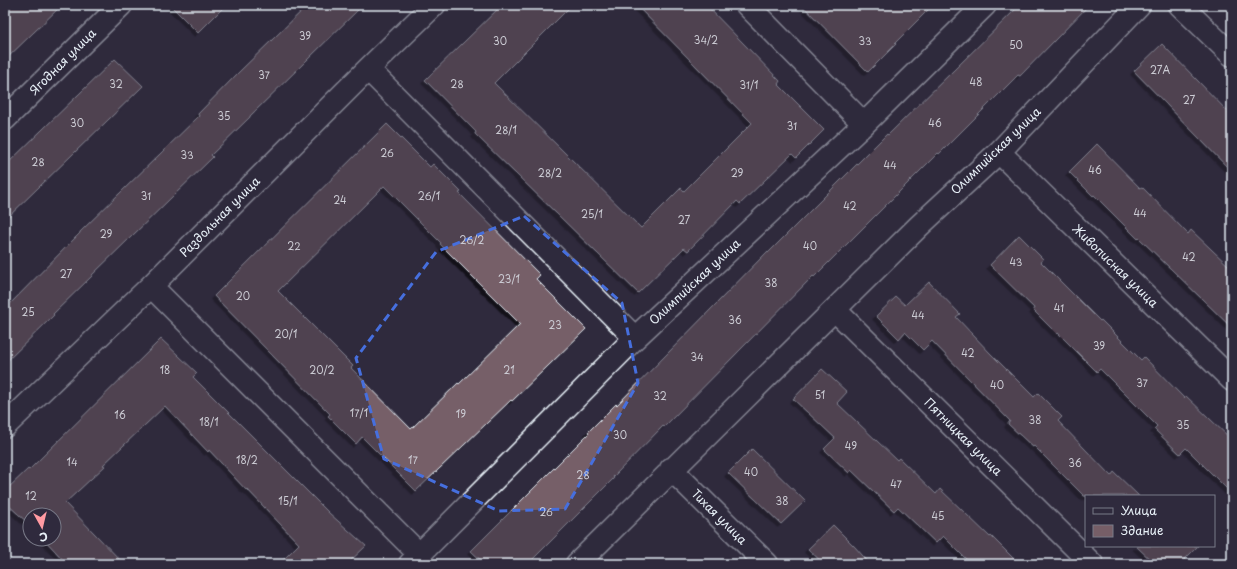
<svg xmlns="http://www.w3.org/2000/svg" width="1237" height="569" viewBox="0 0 1237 569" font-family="'Playpen Sans',sans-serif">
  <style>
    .building { fill: #765e67; stroke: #e8f1f8; fill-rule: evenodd; filter: url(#shadow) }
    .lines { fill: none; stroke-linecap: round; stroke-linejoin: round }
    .minor-casing { stroke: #e8f1f8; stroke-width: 25 }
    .minor { stroke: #2f2a3d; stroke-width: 22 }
    .marked { fill: none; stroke: #466fde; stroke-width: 3; stroke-dasharray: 8 5; stroke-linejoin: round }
    .labels { text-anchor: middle; stroke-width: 3.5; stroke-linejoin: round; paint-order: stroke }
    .number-label { font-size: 10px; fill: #ccccd4 }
    .street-label { font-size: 12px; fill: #e8f1f8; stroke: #2f2a3d }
  </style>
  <defs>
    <filter id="shadow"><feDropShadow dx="-3.5" dy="3.5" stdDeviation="0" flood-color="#0009"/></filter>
  </defs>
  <rect width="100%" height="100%" fill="#2f2a3d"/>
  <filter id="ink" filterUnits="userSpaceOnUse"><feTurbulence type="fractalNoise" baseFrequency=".025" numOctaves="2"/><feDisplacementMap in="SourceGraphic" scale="8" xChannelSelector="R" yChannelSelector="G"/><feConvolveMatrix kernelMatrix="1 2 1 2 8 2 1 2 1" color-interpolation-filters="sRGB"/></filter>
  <g filter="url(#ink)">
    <!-- building -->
    <path class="building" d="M5,5h57l-57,55z
      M170,5h56l-28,28z
      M308,5h55l-113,111v1l-39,38 2,2 -121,118v1l-39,38 1,1 -49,48v-54l75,-76v-1l119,-116 -1,-2 40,-41z
      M502,5h70l-78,78 147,145 40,-40 3,3 68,-68 -116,-118h70l74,76 -2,3 46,46 -28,28 -4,-4 -52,50 -3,-3 -49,50 -4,-3 -46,45 -163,-159 1,-2 -51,-52z
      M802,5h131l-38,38 1,1 -28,28z
      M1020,5h69l-69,71 -2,-1 -79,79 -1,-1 -124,124 -1,-1 -149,151 -1,-1 -50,51 1,1 -86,86h-43l-14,-13 118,-118 -1,-1 28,-28 1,1 150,-153 1,1 119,-119 1,1z
      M1162,44l70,72v56l-98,-101z
      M115,59l28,27 -138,134v-54z
      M387,124l43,43 3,-3 28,28 -2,1 81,82 -4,4 50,50 -74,72 -1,-1 -95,91 -54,-54 -6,7 -28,-28 2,-2 -116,-118zM384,186l57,57 -1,1 80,80 -61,60 -1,-1 -47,46 -60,-61 2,-2 -75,-75z
      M1097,144l43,44 2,-1 46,47 3,-4 41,39v59l-93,-90 -1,1 -44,-44 -1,1 -24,-24z
      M1019,235l24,24 -2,3 59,59 1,-1 40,40 3,-3 40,41 2,-2 46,44v54l-46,-46 -6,6 -26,-25 3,-3 -57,-57 -3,3 -39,-39 -1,1 -24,-24 1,-2 -44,-43z
      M929,282l31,32 -4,3 34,36 44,44 4,-4 24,24 -4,4 53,55 3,-4 25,24h-55l-50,-50 -1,1 -25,-23 2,-3 -78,-80 -9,9 -18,-18 -6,7 -23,-23 20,-19 9,8z
      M161,339l36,34 -4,4 136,136 37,33 -19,18h-68l20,-20 -52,-55 -1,1 -37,-40 -1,2 -43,-46 -62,59 2,1 -40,37 59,61h-57l-23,-25h10v-24h-24v10l-25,-23v-11l23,-22 1,1z
      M822,369l25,23 -10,11 60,57 2,-2 37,36 4,-5 50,48 1,-1 28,28h-48l-28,-28 -7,7 -38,-36 -4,4 -43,-41 -2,3 -25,-24 11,-11 -42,-39z
      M752,449l53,52 -24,23 -53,-51z
      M833,525l22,22 15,17h-46l-16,-15z
      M1136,546h62l-18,18h-25z"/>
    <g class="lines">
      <defs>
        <path id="minor" d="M747,5l117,119
          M1180,5l52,50
          M368,69l267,269
          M5,119l116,-114
          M999,152l233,228
          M151,286l268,268
          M835,310l257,254
          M5,426l146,-140 217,-217 66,-64
          M671,469l96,95
          M410,564l225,-226 229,-214 121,-119
          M577,564l342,-338 80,-74 140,-147"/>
      </defs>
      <!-- minor casing -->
      <use href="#minor" class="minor-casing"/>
      <!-- minor -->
      <use href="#minor" class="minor"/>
    </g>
  </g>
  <!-- marked area -->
  <path d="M0 0H1237V569H0ZM524,216l98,87 16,80 -73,126 -66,2 -115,-52 -28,-101 80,-106z" fill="#2f2a3d" fill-opacity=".55" fill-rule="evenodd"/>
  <path class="marked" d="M524,216l98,87 16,80 -73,126 -66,2 -115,-52 -28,-101 80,-106z"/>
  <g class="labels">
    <!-- number labels -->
    <g class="number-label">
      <text x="305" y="40">39</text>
      <text x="706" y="44">34/2</text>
      <text x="500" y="45">30</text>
      <text x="865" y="45">33</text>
      <text x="1016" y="49">50</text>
      <text x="1160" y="74">27А</text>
      <text x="264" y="79">37</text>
      <text x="976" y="86">48</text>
      <text x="116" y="88">32</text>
      <text x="457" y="88">28</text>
      <text x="749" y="89">31/1</text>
      <text x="1189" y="104">27</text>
      <text x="224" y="120">35</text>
      <text x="77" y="127">30</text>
      <text x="935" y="127">46</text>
      <text x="792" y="130">31</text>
      <text x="506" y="134">28/1</text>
      <text x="387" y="157">26</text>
      <text x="187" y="159">33</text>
      <text x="38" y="166">28</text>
      <text x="890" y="169">44</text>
      <text x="1095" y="174">46</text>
      <text x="550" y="177">28/2</text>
      <text x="737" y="177">29</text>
      <text x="146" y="200">31</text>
      <text x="429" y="200">26/1</text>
      <text x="340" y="204">24</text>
      <text x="850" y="210">42</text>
      <text x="1140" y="217">44</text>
      <text x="592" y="218">25/1</text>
      <text x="684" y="224">27</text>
      <text x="106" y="238">29</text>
      <text x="472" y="244">26/2</text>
      <text x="294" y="250">22</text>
      <text x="810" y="250">40</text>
      <text x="1189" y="261">42</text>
      <text x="1016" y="266">43</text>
      <text x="66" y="278">27</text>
      <text x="509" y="283">23/1</text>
      <text x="771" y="287">38</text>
      <text x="243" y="300">20</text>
      <text x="1059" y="312">41</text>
      <text x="28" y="316">25</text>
      <text x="918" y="319">44</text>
      <text x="735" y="324">36</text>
      <text x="555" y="329">23</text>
      <text x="286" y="338">20/1</text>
      <text x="1099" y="350">39</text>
      <text x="968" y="357">42</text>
      <text x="697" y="361">34</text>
      <text x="165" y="374">18</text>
      <text x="322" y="374">20/2</text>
      <text x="509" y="374">21</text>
      <text x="1142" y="387">37</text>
      <text x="997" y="389">40</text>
      <text x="820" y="399">51</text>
      <text x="660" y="400">32</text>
      <text x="359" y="417">17/1</text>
      <text x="461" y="418">19</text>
      <text x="120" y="419">16</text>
      <text x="1035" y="424">38</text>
      <text x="209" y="426">18/1</text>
      <text x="1183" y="429">35</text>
      <text x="620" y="439">30</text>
      <text x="851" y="450">49</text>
      <text x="247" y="464">18/2</text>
      <text x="413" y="464">17</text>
      <text x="72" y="466">14</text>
      <text x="1075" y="467">36</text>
      <text x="751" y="476">40</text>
      <text x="583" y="479">28</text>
      <text x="896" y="488">47</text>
      <text x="31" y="500">12</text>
      <text x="288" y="505">15/1</text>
      <text x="782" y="505">38</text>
      <text x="546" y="516">26</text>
      <text x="938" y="520">45</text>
    </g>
    <!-- street labels -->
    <g class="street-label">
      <text transform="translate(63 62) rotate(-45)" y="4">Ягодная улица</text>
      <text transform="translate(996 151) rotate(-44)" y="4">Олимпийская улица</text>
      <text transform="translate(220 217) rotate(-45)" y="4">Раздольная улица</text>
      <text transform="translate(1115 266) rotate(44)" y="4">Живописная улица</text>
      <text transform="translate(695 282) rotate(-43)" y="4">Олимпийская улица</text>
      <text transform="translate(963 437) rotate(45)" y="4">Пятницкая улица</text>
      <text transform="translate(719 517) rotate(45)" y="4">Тихая улица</text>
    </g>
  </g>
  <!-- margin -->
  <rect width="1237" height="569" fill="none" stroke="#2f2a3d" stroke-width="20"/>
  <rect x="10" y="10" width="1217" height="549" fill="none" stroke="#e8f1f8" stroke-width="1.5" filter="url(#ink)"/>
  <!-- legend -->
  <rect x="1085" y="495" width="130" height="52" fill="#2f2a3d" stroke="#797a88"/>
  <rect x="1093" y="508" width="20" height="6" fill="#2f2a3d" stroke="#797a88"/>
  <text x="1121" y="515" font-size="12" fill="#e8f1f8">Улица</text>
  <rect x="1093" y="525" width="20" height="12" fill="#765e67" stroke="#797a88"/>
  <text x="1121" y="535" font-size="12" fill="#e8f1f8">Здание</text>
  <!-- north arrow -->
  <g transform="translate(42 527) rotate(172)"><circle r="19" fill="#2f2a3d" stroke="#797a88"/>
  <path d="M0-3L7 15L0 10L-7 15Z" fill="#ff9aa2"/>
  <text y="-6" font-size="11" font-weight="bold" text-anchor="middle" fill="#e8f1f8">С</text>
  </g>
</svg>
